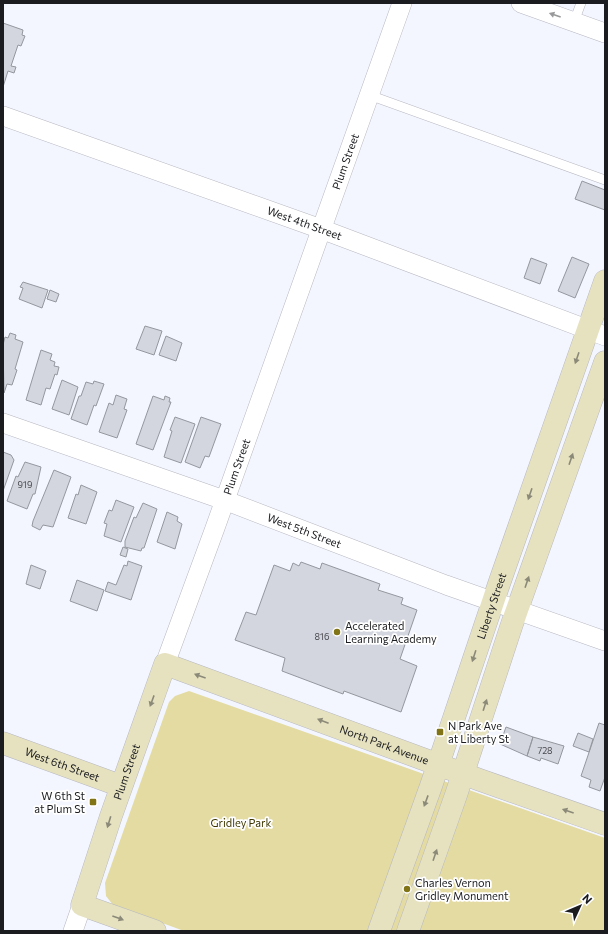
<svg xmlns="http://www.w3.org/2000/svg" width="608" height="934" viewBox="0 0 608 934" font-family="Commissioner,sans-serif">
  <style>
    .green { fill: #e3dba2 }
    .building { fill: #d4d6df; stroke: #95979f }
    .lines { fill: none; stroke-linecap: round; stroke-linejoin: round }
    .lane-casing { stroke: #b7b8c1; stroke-width: 10 }
    .street-casing { stroke: #b7b8c1; stroke-width: 20 }
    .secondary-casing { stroke: #b7b8c1; stroke-width: 23 }
    .lane { stroke: #fff; stroke-width: 9 }
    .street { stroke: #fff; stroke-width: 19 }
    .secondary { stroke: #e6e2c0; stroke-width: 22 }
    .oneway { fill: #98999a }
    .oneway2 { fill: #8b8978 }
    .poi-dot { fill: #817417; stroke: #fff; stroke-width: 1.5 }
    .labels { text-anchor: middle; stroke-width: 3.5; stroke-linejoin: round; paint-order: stroke }
    .number-label { font-size: 9px; fill: #494a4f }
    .street-label { font-size: 11px; fill: #1b1c1f; stroke: #fff }
    .poi-label { font-size: 11px; fill: #1b1c1f; stroke: #fff; text-anchor: start }
    .park-label { font-size: 11px; fill: #3d3600; stroke: #fff }
  </style>
  <rect width="100%" height="100%" fill="#f4f6ff"/>
  <!-- green -->
  <path class="green" d="M189,691l416,147v93h-421l-71,-26 -7,-9 -1,-13 64,-181 6,-6z"/>
  <!-- building -->
  <path class="building" d="M3,23l20,7 -1,5 3,1 -4,10 -3,-1 -7,21 5,1 -2,6 -6,-2 -5,16z
    M582,181l23,9v20l-30,-11z
    M572,257l17,7 -14,34 -17,-7z
    M531,258l16,6 -7,20 -16,-6z
    M23,282l25,8 -6,18 -23,-9 4,-11 -3,-1z
    M50,290l9,4 -3,8 -9,-3z
    M145,326l17,5 -8,24 -18,-6z
    M10,333l6,2 -1,4 8,3 -8,27 2,1 -5,15 -5,-1 -3,9 -1,-48 2,-8 3,1z
    M166,336l16,7 -6,18 -17,-6z
    M41,350l11,4 -2,6 5,2 -1,4 5,1 -2,8 -2,-1 -5,15 -4,-1 -5,17 -15,-5z
    M62,380l16,7 -9,28 -17,-6z
    M94,381l10,3 -8,22 -2,-1 -7,20 -16,-6 8,-23h2l5,-14 7,2z
    M116,395l11,4 -3,10 3,1 -10,28 -18,-6 10,-29 4,2z
    M153,396l11,4 1,-4 5,2 -1,4h2l-18,48 -17,-6z
    M175,417l20,7 -14,39 -17,-6 8,-26 -2,-1z
    M201,417l20,7 -12,33 -4,-1 -5,12 -15,-6z
    M3,452l8,3 3,5 -11,31z
    M25,462l16,5 -6,27h-2l-6,15 -20,-8 9,-25 2,1z
    M54,470l17,7 -18,50 -10,-2 -3,5 -8,-4 1,-5z
    M81,485l16,7 -11,32 -18,-6 8,-24 2,1z
    M116,500l18,7 -13,35 -17,-6 3,-12 -3,-1 5,-13 3,1z
    M143,503l14,6 -13,39h-2l-1,3 -16,-4v-6l9,-24 2,1z
    M167,512l11,5 -1,4 5,3 -7,25 -18,-7z
    M123,547l5,2 -2,8 -6,-2z
    M128,561l14,5 -11,34 -26,-9 3,-9 8,3 8,-20 3,1z
    M301,562l19,7 2,-6 58,21 -2,6 25,8 -2,6 16,6 -17,49 17,7 -16,46 -57,-21 -1,3 -61,-23 3,-13 -50,-18 11,-28 10,3 18,-50 16,6 3,-8 6,3z
    M31,565l15,6 -6,18 -14,-5z
    M77,580l27,10 -7,21 -27,-10z
    M599,723l6,2v52l-5,14 -11,-4 2,-7 -10,-4z
    M506,727l27,10 -6,19 -27,-12z
    M578,733l15,6 -4,13 -16,-6z
    M533,737l31,9 -6,18 -17,-6 -1,3 -13,-5z"/>
  <g class="lines">
    <defs>
      <path id="lane" d="M574,22l7,-19
        M369,95l236,85"/>
      <g id="street">
        <path d="M521,3l84,30"/>
        <path id="s1" d="M3,116l318,113 284,107"/>
        <path id="s2" d="M3,423l221,77 222,85 159,56"/>
        <path id="s3" d="M165,664l50,-136 187,-525"/>
        <path d="M73,931l9,-26"/>
      </g>
      <g id="secondary">
        <path id="s4" d="M3,743l118,43"/>
        <path id="s5" d="M155,931l-73,-26 29,-89 54,-152 315,116 125,44"/>
        <path id="s6" d="M379,931l52,-145 69,-205 105,-300"/>
        <path d="M408,931l48,-136 56,-171 93,-262"/>
      </g>
    </defs>
    <!-- lane casing -->
    <use href="#lane" class="lane-casing"/>
    <!-- street casing -->
    <use href="#street" class="street-casing"/>
    <!-- secondary casing -->
    <use href="#secondary" class="secondary-casing"/>
    <!-- lane -->
    <use href="#lane" class="lane"/>
    <!-- street -->
    <use href="#street" class="street"/>
    <!-- secondary -->
    <use href="#secondary" class="secondary"/>
  </g>
  <!-- one-way arrows -->
  <defs><path id="oneway-solid" d="M-6-.8H1V-3.2L6.5 0L1 3.2V.8H-6Z"/></defs>
  <use class="oneway" href="#oneway-solid" transform="translate(555 15) rotate(-161)"/>
  <g class="oneway2">
    <use href="#oneway-solid" transform="translate(577 358) rotate(109)"/>
    <use href="#oneway-solid" transform="translate(571 459) rotate(-71)"/>
    <use href="#oneway-solid" transform="translate(530 494) rotate(109)"/>
    <use href="#oneway-solid" transform="translate(527 582) rotate(-71)"/>
    <use href="#oneway-solid" transform="translate(474 656) rotate(108)"/>
    <use href="#oneway-solid" transform="translate(200 676) rotate(-160)"/>
    <use href="#oneway-solid" transform="translate(152 701) rotate(110)"/>
    <use href="#oneway-solid" transform="translate(485 705) rotate(-72)"/>
    <use href="#oneway-solid" transform="translate(323 721) rotate(-159)"/>
    <use href="#oneway-solid" transform="translate(426 801) rotate(110)"/>
    <use href="#oneway-solid" transform="translate(568 811) rotate(-161)"/>
    <use href="#oneway-solid" transform="translate(109 822) rotate(107)"/>
    <use href="#oneway-solid" transform="translate(435 855) rotate(-71)"/>
    <use href="#oneway-solid" transform="translate(118 918) rotate(20)"/>
  </g>
  <!-- markers -->
  <g class="poi-dot">
    <circle cx="337" cy="632" r="4"/>
    <rect x="436" y="728" width="8" height="8" rx="2"/>
    <rect x="89" y="798" width="8" height="8" rx="2"/>
    <circle cx="407" cy="889" r="4"/>
  </g>
  <g class="labels">
    <!-- number labels -->
    <g class="number-label">
      <text x="25" y="488">919</text>
      <text x="322" y="640">816</text>
      <text x="545" y="754">728</text>
    </g>
    <!-- street labels -->
    <g class="street-label">
      <text dy="4" stroke="none"><textPath href="#s3" startOffset="534">Plum Street</textPath></text>
      <text dy="4" stroke="none"><textPath href="#s1" startOffset="320">West 4th Street</textPath></text>
      <text dy="4" stroke="none"><textPath href="#s3" startOffset="210">Plum Street</textPath></text>
      <text dy="4" stroke="none"><textPath href="#s2" startOffset="320">West 5th Street</textPath></text>
      <text dy="4" stroke="none"><textPath href="#s6" startOffset="344">Liberty Street</textPath></text>
      <text dy="4" stroke="none"><textPath href="#s5" startOffset="566">North Park Avenue</textPath></text>
      <text dy="4" stroke="none"><textPath href="#s4" startOffset="63">West 6th Street</textPath></text>
      <text dy="4" stroke="none"><textPath href="#s5" startOffset="218">Plum Street</textPath></text>
    </g>
    <!-- poi labels -->
    <g class="poi-label">
      <text x="345" y="630">Accelerated<tspan x="345" dy="13">Learning Academy</tspan></text>
      <text x="448" y="730">N Park Ave<tspan x="448" dy="13">at Liberty St</tspan></text>
      <text x="85" y="800" text-anchor="end">W 6th St<tspan x="85" dy="13">at Plum St</tspan></text>
      <text x="415" y="887">Charles Vernon<tspan x="415" dy="13">Gridley Monument</tspan></text>
    </g>
    <!-- park labels -->
    <g class="park-label">
      <text x="241" y="827">Gridley Park</text>
    </g>
  </g>
  <!-- border -->
  <rect width="608" height="934" fill="none" stroke="#1b1c1f" stroke-width="8"/>
  <!-- north arrow -->
  <g transform="translate(580 906) rotate(46)" stroke="#ffffff" stroke-width="3" paint-order="stroke">
  <path d="M0-3L7 15L0 10L-7 15Z" fill="#1b1c1f"/>
  <text y="-6" font-size="11" font-weight="bold" text-anchor="middle" fill="#1b1c1f">N</text>
  </g>
</svg>
